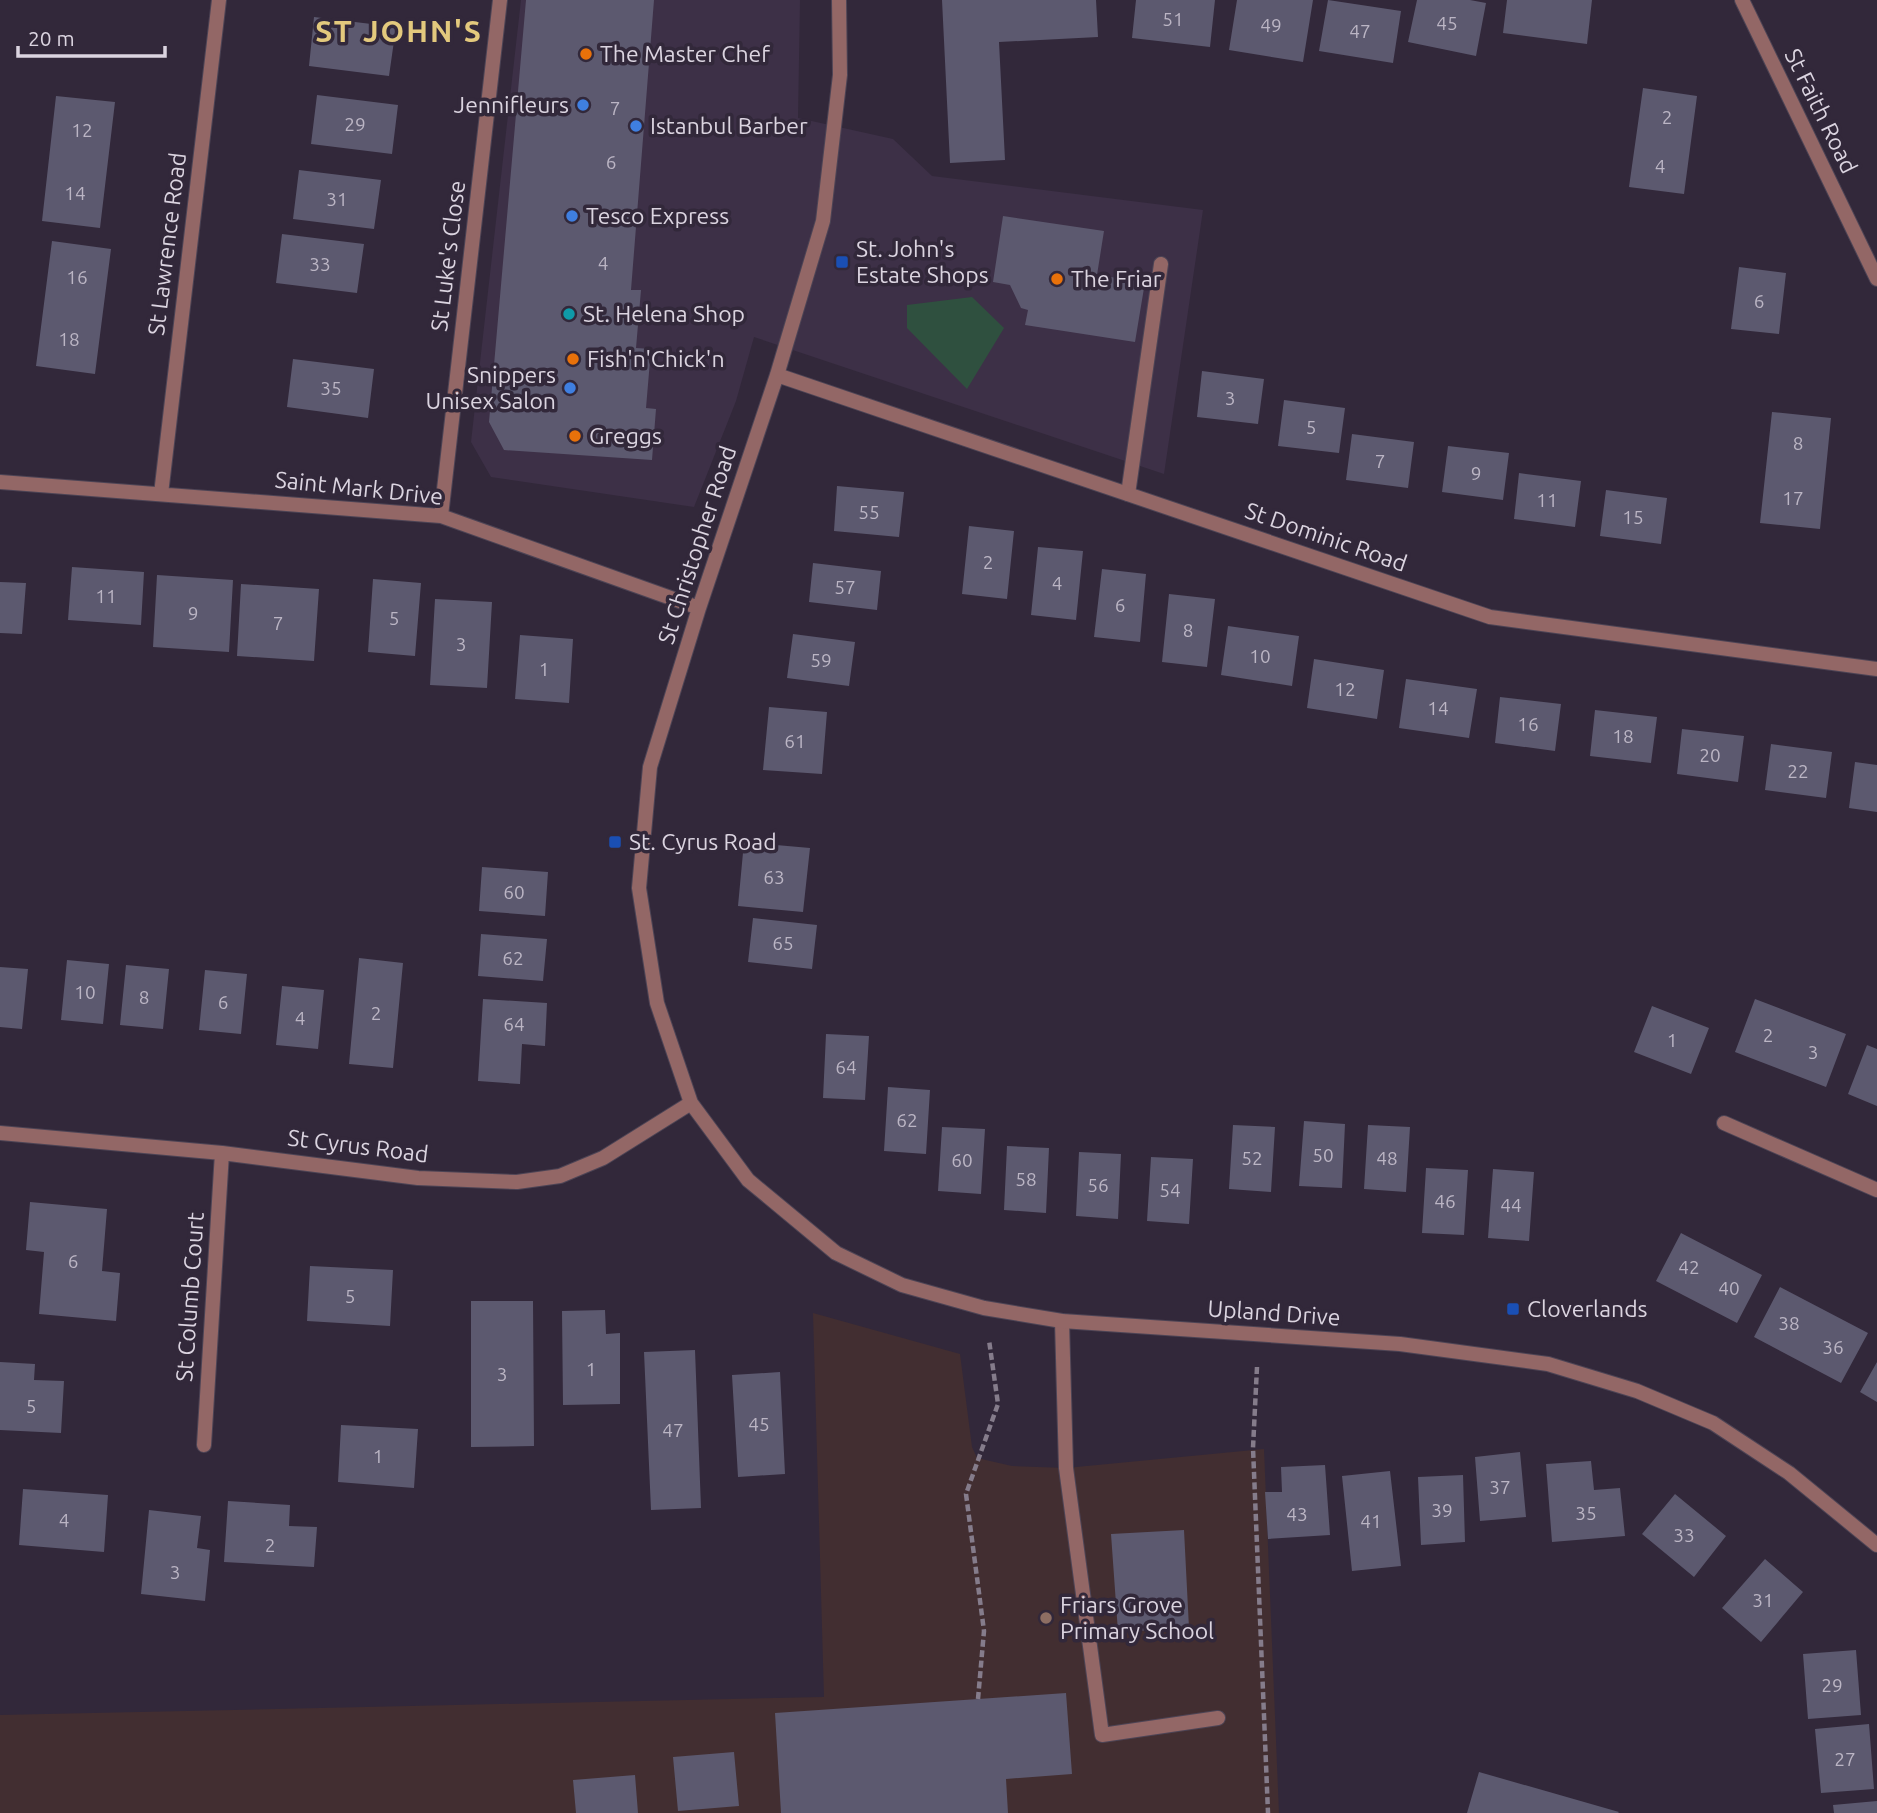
<svg xmlns="http://www.w3.org/2000/svg" width="1877" height="1813" viewBox="0 0 1877 1813" font-family="Ubuntu,sans-serif">
  <style>
    .built { fill: #3d3047 }
    .education { fill: #422e31 }
    .green { fill: #2f503f }
    .building { fill: #5c596f }
    .lines { fill: none; stroke-linecap: round; stroke-linejoin: round }
    .service-casing { stroke: #4d4455; stroke-width: 16 }
    .minor-casing { stroke: #4d4455; stroke-width: 16 }
    .path { stroke: #857c8b; stroke-width: 4.5; stroke-dasharray: 7 3.5; stroke-linecap: butt }
    .service { stroke: #936766; stroke-width: 14 }
    .minor { stroke: #936766; stroke-width: 14 }
    .food-dot { fill: #e8710a; stroke: #32283a; stroke-width: 2.5 }
    .shop-dot { fill: #3f7fe0; stroke: #32283a; stroke-width: 2.5 }
    .transit-dot { fill: #1a4fb4; stroke: #32283a; stroke-width: 2.5 }
    .culture-dot { fill: #0f9aa8; stroke: #32283a; stroke-width: 2.5 }
    .education-dot { fill: #8d6e63; stroke: #32283a; stroke-width: 2.5 }
    .labels { text-anchor: middle; stroke-width: 7; stroke-linejoin: round; paint-order: stroke }
    .number-label { font-size: 19px; fill: #bbb5c4 }
    .poi-label { font-size: 23px; fill: #dbd4e0; stroke: #32283a; text-anchor: start }
    .street-label { font-size: 23px; fill: #dbd4e0; stroke: #32283a }
    .district-label { font-size: 30px; font-weight: bold; letter-spacing: 2px; fill: #e3c97d; stroke: #32283a }
  </style>
  <rect width="100%" height="100%" fill="#32283a"/>
  <!-- built -->
  <path class="built" d="M521,0h279l-2,118 95,21 39,37 271,34 -39,264 -410,-137 -18,64 -42,106 -203,-30 -20,-35z"/>
  <!-- education -->
  <path class="education" d="M813,1313l147,41 12,93 5,11 35,8 54,2 198,-19 15,364h-1279v-98l824,-18z"/>
  <!-- green -->
  <path class="green" d="M972,297l32,31 -37,61 -60,-61v-23z"/>
  <!-- building -->
  <path class="building" d="M526,0h128l-23,290h10l-5,58 15,1 -5,59 10,1 -4,51 -148,-10 -15,-28z
    M942,0h154l2,37 -99,5 6,118 -55,3z
    M1136,0h79l-5,47 -78,-9z
    M1237,0h76l-10,62 -74,-12z
    M1328,0l73,11 -8,52 -74,-12z
    M1417,0h53l16,3 -10,53 -68,-14z
    M1507,0h85l-5,44 -84,-11z
    M314,17l82,10 -7,49 -80,-10z
    M1643,88l54,8 -13,98 -55,-7z
    M317,95l81,10 -6,49 -81,-10z
    M56,96l59,6 -15,126 -58,-7z
    M299,170l82,10 -7,49 -81,-10z
    M1003,216l101,15 -7,44 48,7 -10,60 -110,-17 3,-15 -7,-2 -11,-23 -17,-3z
    M282,234l82,10 -7,49 -81,-10z
    M52,241l59,8 -16,125 -59,-8z
    M1739,267l47,6 -7,61 -48,-5z
    M293,359l81,10 -6,49 -81,-11z
    M1202,371l62,8 -6,45 -61,-7z
    M1284,400l61,8 -6,45 -61,-7z
    M1772,412l59,6 -11,111 -60,-6z
    M1352,434l62,8 -6,46 -62,-8z
    M1448,446l61,7 -6,47 -61,-8z
    M1519,473l62,8 -6,46 -61,-8z
    M837,486l67,6 -5,45 -65,-6z
    M1606,490l61,8 -6,46 -61,-8z
    M969,526l45,5 -7,68 -45,-5z
    M1038,547l45,4 -7,69 -45,-5z
    M813,563l68,8 -4,39 -68,-8z
    M72,567l72,5 -3,53 -73,-5z
    M1102,569l44,5 -6,68 -46,-5z
    M157,575l76,5 -4,72 -76,-5z
    M373,579l48,4 -6,73 -47,-4z
    M0,582l26,1 -4,51 -22,-1z
    M241,584l78,5 -5,72 -77,-5z
    M1169,594l46,5 -8,68 -45,-5z
    M435,599l57,3 -5,86 -57,-3z
    M1228,626l71,10 -7,50 -71,-11z
    M793,634l62,8 -6,44 -62,-8z
    M520,635l53,4 -4,64 -54,-4z
    M1314,659l70,11 -7,49 -70,-11z
    M1406,679l71,10 -8,49 -70,-10z
    M1500,697l61,7 -6,47 -60,-8z
    M769,707l58,5 -5,62 -59,-4z
    M1595,710l62,7 -6,46 -61,-7z
    M1682,729l62,7 -6,46 -61,-8z
    M1771,744l61,8 -6,46 -61,-8z
    M1855,762l22,3v47l-28,-4z
    M744,842l66,6 -7,64 -65,-6z
    M482,867l66,5 -3,44 -66,-5z
    M753,918l64,7 -5,44 -64,-7z
    M481,934l66,5 -4,42 -65,-5z
    M359,958l44,5 -10,105 -44,-4z
    M67,960l42,4 -6,60 -42,-4z
    M126,965l43,4 -6,60 -43,-4z
    M0,967l28,2 -6,60 -22,-2z
    M205,970l42,4 -6,60 -42,-4z
    M282,986l42,4 -6,59 -42,-4z
    M483,999l64,4 -2,43 -23,-2 -2,40 -42,-3z
    M1755,999l91,35 -20,53 -91,-35z
    M1652,1006l57,22 -18,46 -57,-22z
    M826,1034l43,2 -4,64 -42,-2z
    M1867,1045l10,4v57l-29,-12z
    M888,1087l42,3 -4,64 -42,-3z
    M1304,1121l41,3 -3,64 -43,-2z
    M1233,1125l42,2 -4,65 -42,-3z
    M1368,1125l42,2 -4,65 -42,-3z
    M942,1127l43,2 -4,65 -43,-3z
    M1007,1146l42,2 -3,65 -42,-3z
    M1079,1152l42,2 -3,65 -42,-3z
    M1151,1157l42,2 -4,65 -42,-3z
    M1426,1168l42,2 -4,65 -42,-2z
    M1493,1169l41,3 -5,69 -41,-3z
    M30,1202l77,7 -5,62 18,2 -4,48 -77,-7 5,-62 -18,-2z
    M1681,1233l81,42 -25,48 -81,-42z
    M310,1266l83,4 -3,56 -83,-5z
    M1780,1287l88,46 -27,50 -87,-46z
    M471,1301h62l1,145 -63,1z
    M605,1310l1,24 14,-1v71l-57,1 -1,-94z
    M695,1350l6,158 -50,2 -7,-158z
    M0,1362l35,2 -1,16 30,1 -3,52 -61,-3z
    M1877,1362v40l-17,-10z
    M780,1372l5,102 -47,3 -6,-102z
    M341,1425l77,4 -4,59 -76,-6z
    M1520,1452l6,65 -46,4 -5,-64z
    M1591,1461l3,29 26,-2 5,48 -73,6 -6,-78z
    M1325,1465l5,70 -62,4 -3,-47h17l-1,-25z
    M1390,1471l11,95 -49,5 -10,-95z
    M1463,1475l2,67 -44,3 -3,-68z
    M23,1489l85,6 -4,57 -85,-7z
    M1675,1494l51,42 -32,41 -52,-43z
    M228,1501l62,4 -1,21 28,1 -3,40 -90,-5z
    M149,1510l52,6 -4,32 13,2 -5,51 -64,-7z
    M1184,1530l5,98 -71,4 -7,-98z
    M1765,1559l38,33 -42,50 -39,-34z
    M1856,1650l5,65 -53,4 -5,-65z
    M1066,1693l6,81 -66,5 2,34h-227l-6,-100z
    M1869,1724l5,65 -53,4 -6,-64z
    M734,1752l5,54 -61,5 -5,-54z
    M1479,1772l140,40 -1,1h-151z
    M635,1775l3,38h-62l-3,-33z
    M1877,1801v12h-43l-1,-8z"/>
  <g class="lines">
    <defs>
      <path id="service" d="M1128,494l33,-230
        M1062,1321l4,147 36,267 116,-17"/>
      <path id="minor" d="M839,0l1,75 -17,146 -46,154 -78,233 -49,159 -11,121 18,115 34,100 57,77 88,73 66,32 82,23 78,13 338,23 148,20 89,27 76,32 76,50 88,72
        M1742,0l135,279
        M777,375l713,242 387,52
        M0,482l441,34 258,92
        M161,494l58,-494
        M441,516l59,-516
        M1724,1123l153,67
        M0,1133l222,20 196,25 99,4 43,-6 43,-18 88,-55
        M204,1445l18,-292"/>
    </defs>
    <!-- service casing -->
    <use href="#service" class="service-casing"/>
    <!-- minor casing -->
    <use href="#minor" class="minor-casing"/>
    <!-- path -->
    <path class="path" d="M1257,1367l-4,81 15,365
      M978,1699l6,-68 -18,-137 32,-90 -9,-64"/>
    <!-- service -->
    <use href="#service" class="service"/>
    <!-- minor -->
    <use href="#minor" class="minor"/>
  </g>
  <!-- markers -->
  <g class="food-dot">
    <circle cx="586" cy="54" r="7"/>
    <circle cx="1057" cy="279" r="7"/>
    <circle cx="573" cy="359" r="7"/>
    <circle cx="575" cy="436" r="7"/>
  </g>
  <g class="shop-dot">
    <circle cx="583" cy="105" r="7"/>
    <circle cx="636" cy="126" r="7"/>
    <circle cx="572" cy="216" r="7"/>
    <circle cx="570" cy="388" r="7"/>
  </g>
  <g class="transit-dot">
    <rect x="835" y="255" width="14" height="14" rx="3.5"/>
    <rect x="608" y="835" width="14" height="14" rx="3.5"/>
    <rect x="1506" y="1302" width="14" height="14" rx="3.5"/>
  </g>
  <circle class="culture-dot" cx="569" cy="314" r="7"/>
  <circle class="education-dot" cx="1046" cy="1618" r="7"/>
  <g class="labels">
    <!-- number labels -->
    <g class="number-label">
      <text x="1173" y="26">51</text>
      <text x="1447" y="30">45</text>
      <text x="1271" y="32">49</text>
      <text x="1360" y="38">47</text>
      <text x="615" y="115">7</text>
      <text x="1667" y="124">2</text>
      <text x="355" y="131">29</text>
      <text x="82" y="137">12</text>
      <text x="611" y="169">6</text>
      <text x="1660" y="173">4</text>
      <text x="75" y="200">14</text>
      <text x="337" y="206">31</text>
      <text x="603" y="270">4</text>
      <text x="320" y="271">33</text>
      <text x="77" y="284">16</text>
      <text x="1759" y="308">6</text>
      <text x="69" y="346">18</text>
      <text x="331" y="395">35</text>
      <text x="1230" y="405">3</text>
      <text x="1311" y="434">5</text>
      <text x="1798" y="450">8</text>
      <text x="1380" y="468">7</text>
      <text x="1476" y="480">9</text>
      <text x="1793" y="505">17</text>
      <text x="1547" y="507">11</text>
      <text x="869" y="519">55</text>
      <text x="1633" y="524">15</text>
      <text x="988" y="569">2</text>
      <text x="1057" y="590">4</text>
      <text x="845" y="594">57</text>
      <text x="106" y="603">11</text>
      <text x="1120" y="612">6</text>
      <text x="193" y="620">9</text>
      <text x="394" y="625">5</text>
      <text x="278" y="630">7</text>
      <text x="1188" y="637">8</text>
      <text x="461" y="651">3</text>
      <text x="1260" y="663">10</text>
      <text x="821" y="667">59</text>
      <text x="544" y="676">1</text>
      <text x="1345" y="696">12</text>
      <text x="1438" y="715">14</text>
      <text x="1528" y="731">16</text>
      <text x="1623" y="743">18</text>
      <text x="795" y="748">61</text>
      <text x="1710" y="762">20</text>
      <text x="1798" y="778">22</text>
      <text x="774" y="884">63</text>
      <text x="514" y="899">60</text>
      <text x="783" y="950">65</text>
      <text x="513" y="965">62</text>
      <text x="85" y="999">10</text>
      <text x="144" y="1004">8</text>
      <text x="223" y="1009">6</text>
      <text x="376" y="1020">2</text>
      <text x="300" y="1025">4</text>
      <text x="514" y="1031">64</text>
      <text x="1768" y="1042">2</text>
      <text x="1672" y="1047">1</text>
      <text x="1813" y="1059">3</text>
      <text x="846" y="1074">64</text>
      <text x="907" y="1127">62</text>
      <text x="1323" y="1162">50</text>
      <text x="1252" y="1165">52</text>
      <text x="1387" y="1165">48</text>
      <text x="962" y="1167">60</text>
      <text x="1026" y="1186">58</text>
      <text x="1098" y="1192">56</text>
      <text x="1170" y="1197">54</text>
      <text x="1445" y="1208">46</text>
      <text x="1511" y="1212">44</text>
      <text x="73" y="1268">6</text>
      <text x="1689" y="1274">42</text>
      <text x="1729" y="1295">40</text>
      <text x="350" y="1303">5</text>
      <text x="1789" y="1330">38</text>
      <text x="1833" y="1354">36</text>
      <text x="591" y="1376">1</text>
      <text x="502" y="1381">3</text>
      <text x="31" y="1413">5</text>
      <text x="759" y="1431">45</text>
      <text x="673" y="1437">47</text>
      <text x="378" y="1463">1</text>
      <text x="1500" y="1494">37</text>
      <text x="1442" y="1517">39</text>
      <text x="1586" y="1520">35</text>
      <text x="1297" y="1521">43</text>
      <text x="64" y="1527">4</text>
      <text x="1371" y="1528">41</text>
      <text x="1684" y="1542">33</text>
      <text x="270" y="1552">2</text>
      <text x="175" y="1579">3</text>
      <text x="1763" y="1607">31</text>
      <text x="1832" y="1692">29</text>
      <text x="1845" y="1766">27</text>
    </g>
    <!-- poi labels -->
    <g class="poi-label">
      <text x="600" y="62">The Master Chef</text>
      <text x="569" y="113" text-anchor="end">Jennifleurs</text>
      <text x="650" y="134">Istanbul Barber</text>
      <text x="586" y="224">Tesco Express</text>
      <text x="856" y="257">St. John's<tspan x="856" dy="26">Estate Shops</tspan></text>
      <text x="1071" y="287">The Friar</text>
      <text x="583" y="322">St. Helena Shop</text>
      <text x="587" y="367">Fish'n'Chick'n</text>
      <text x="556" y="383" text-anchor="end">Snippers<tspan x="556" dy="26">Unisex Salon</tspan></text>
      <text x="589" y="444">Greggs</text>
      <text x="629" y="850">St. Cyrus Road</text>
      <text x="1527" y="1317">Cloverlands</text>
      <text x="1060" y="1613">Friars Grove<tspan x="1060" dy="26">Primary School</tspan></text>
    </g>
    <!-- street labels -->
    <g class="street-label">
      <text transform="translate(1821 111) rotate(64)" y="8">St Faith Road</text>
      <text transform="translate(167 244) rotate(-83)" y="8">St Lawrence Road</text>
      <text transform="translate(448 256) rotate(-83)" y="8">St Luke's Close</text>
      <text transform="translate(359 488) rotate(6)" y="8">Saint Mark Drive</text>
      <text transform="translate(1326 537) rotate(19)" y="8">St Dominic Road</text>
      <text transform="translate(697 545) rotate(-72)" y="8">St Christopher Road</text>
      <text transform="translate(358 1146) rotate(7)" y="8">St Cyrus Road</text>
      <text transform="translate(190 1297) rotate(-86)" y="8">St Columb Court</text>
      <text transform="translate(1274 1313) rotate(4)" y="8">Upland Drive</text>
    </g>
    <!-- district labels -->
    <g class="district-label">
      <text x="399" y="42">ST JOHN'S</text>
    </g>
  </g>
  <!-- scale -->
  <path d="M18 46v10h147v-10" fill="none" stroke="#dbd4e0" stroke-width="3.5"/>
  <text x="28" y="46" font-size="21" fill="#dbd4e0" stroke="#32283a" stroke-width="5" paint-order="stroke">20 m</text>
</svg>
